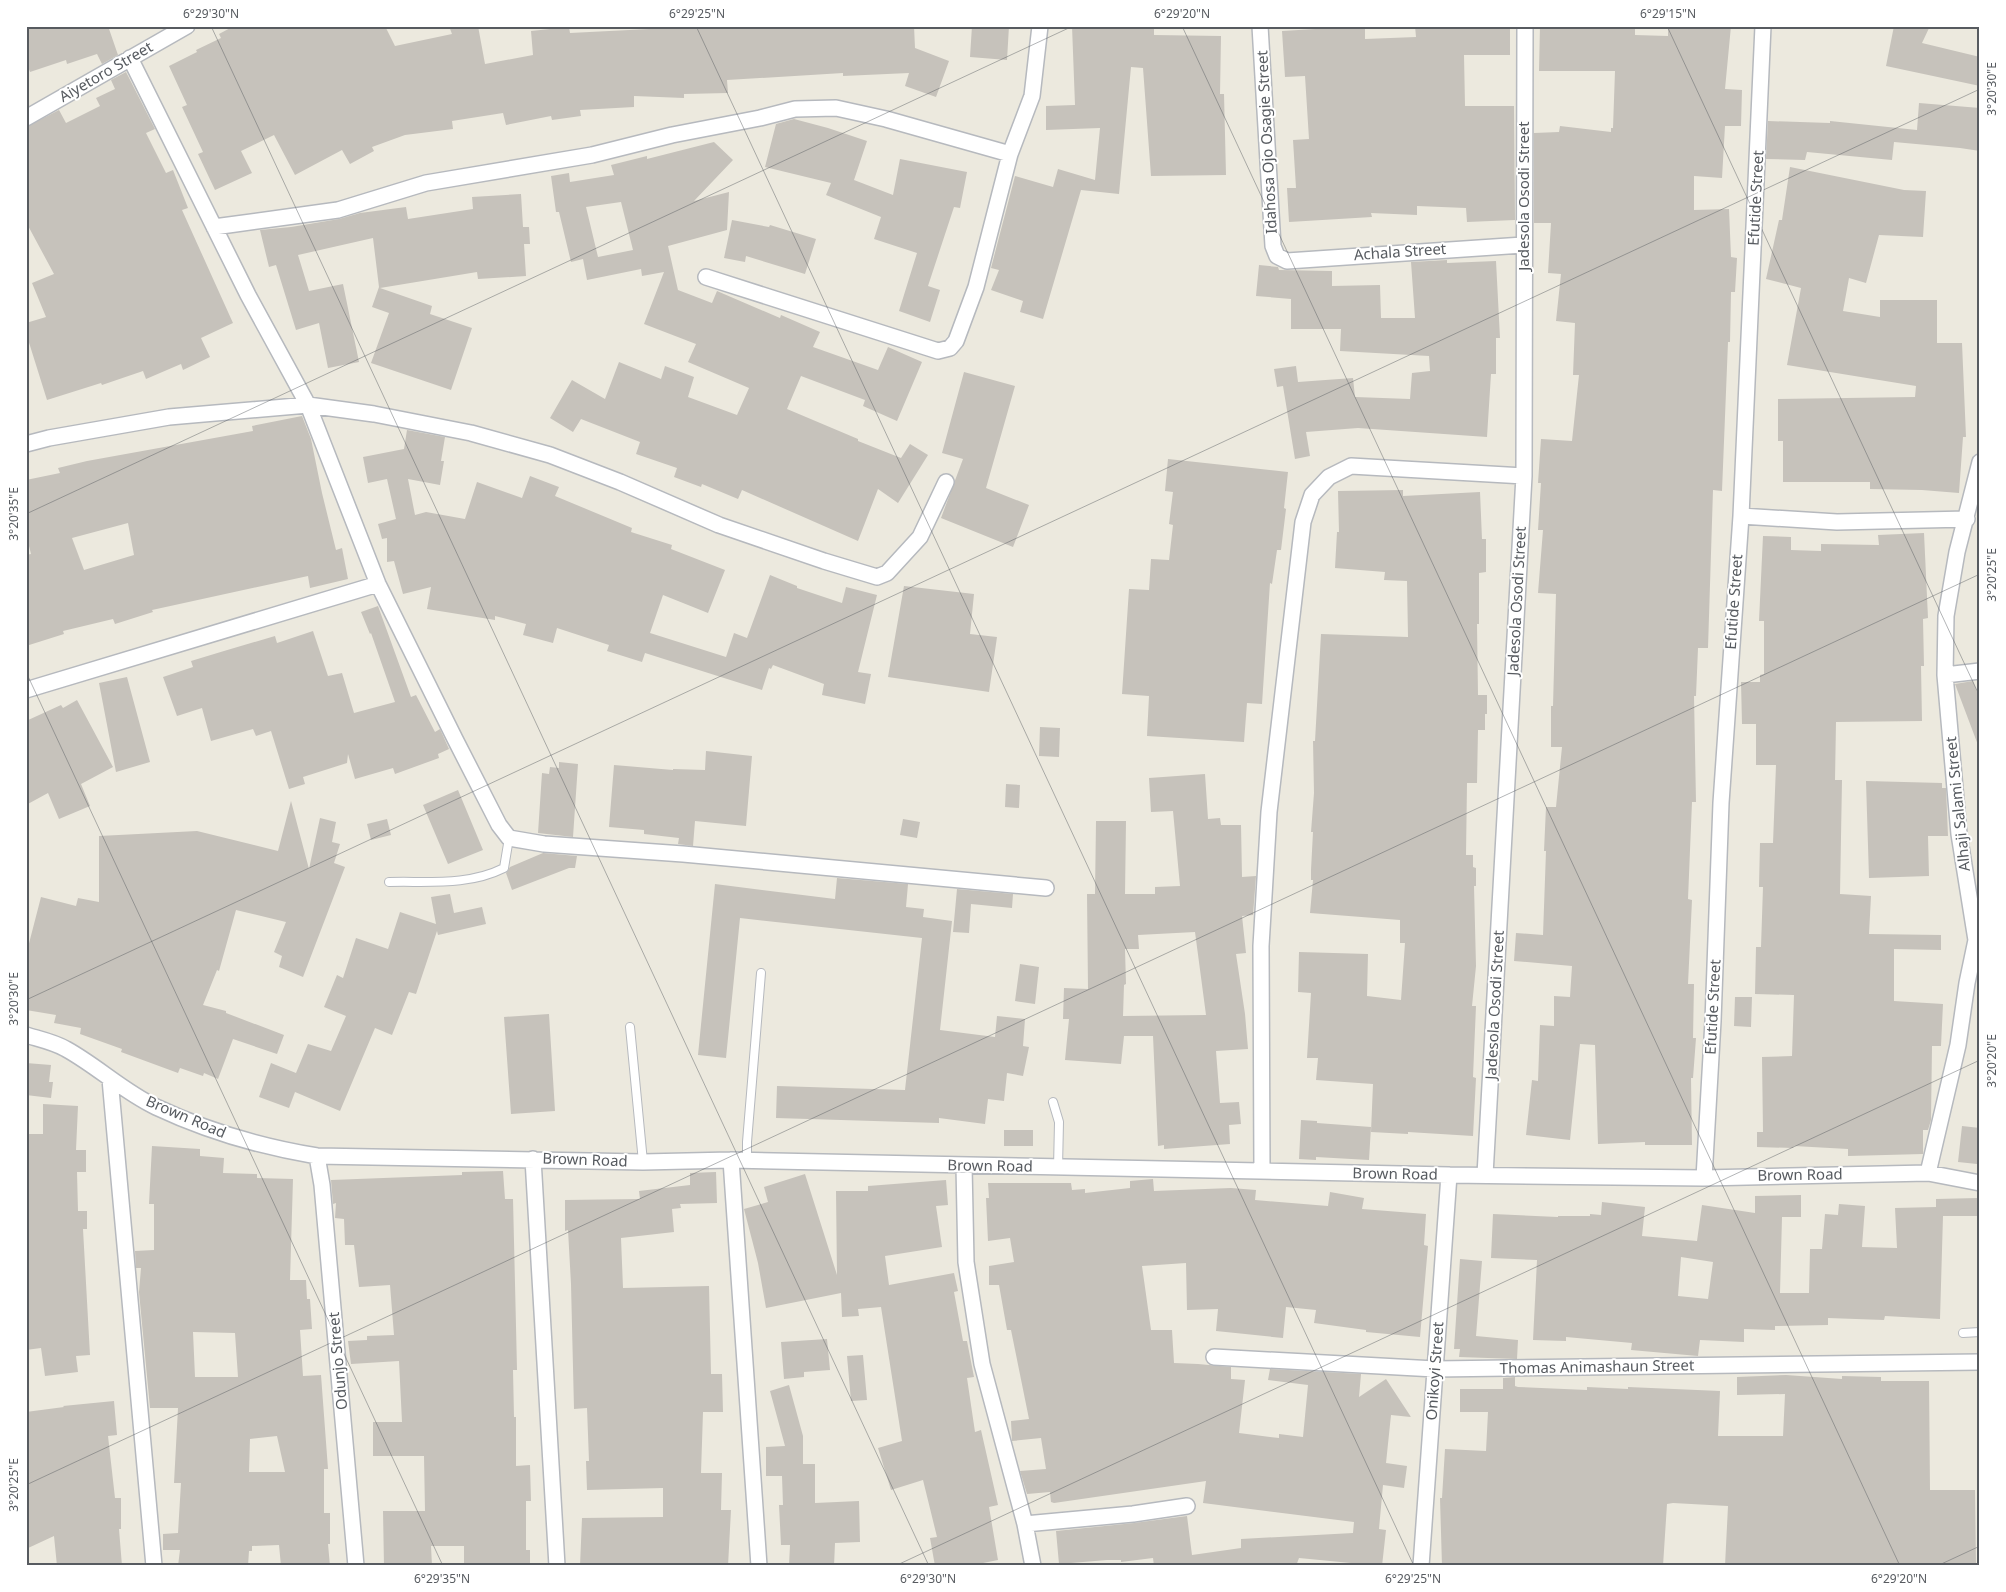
<svg xmlns="http://www.w3.org/2000/svg" width="2006" height="1592" viewBox="0 0 2006 1592" font-family="'Noto Sans',sans-serif">
  <style>
    .building { fill: #c6c2bb; fill-rule: evenodd }
    .lines { fill: none; stroke-linecap: round; stroke-linejoin: round }
    .lane-casing { stroke: #b6b9be; stroke-width: 10 }
    .street-casing { stroke: #b6b9be; stroke-width: 18 }
    .lane { stroke: #fff; stroke-width: 8 }
    .street { stroke: #fff; stroke-width: 15 }
    .ticks { fill: none; stroke: #575b60; stroke-width: 1; stroke-opacity: 0.45 }
    .labels { text-anchor: middle; stroke-width: 4; stroke-linejoin: round; paint-order: stroke }
    .street-label { font-size: 15px; fill: #575b60; stroke: #fff }
    .neatline { fill: none; stroke: #575b60; stroke-width: 2 }
    .ticks-label { font-size: 12px; text-anchor: middle; fill: #575b60 }
  </style>
  <rect width="100%" height="100%" fill="#ece9de"/>
  <!-- building -->
  <path class="building" d="M26,26h82l10,29 -16,9 -5,-10 -30,10 -1,-4 -36,12 -4,-11z
    M234,26h151l10,20 57,-12 -3,-8h29l7,38 48,-9 -2,-24 38,-4 1,6 79,-4v-3h265l1,22 34,13 -13,36 -31,-11 4,-13 -66,3v-3l-116,7 1,13 -44,1v4l-50,-2v11l-54,3 1,6 -29,4 -1,-4 -45,9 -3,-12 -51,8 1,8 -48,6 -33,12 2,4 -24,13 -8,-14 -47,25 -21,-40 -33,16 11,22 -37,17 -17,-36 5,-2 -21,-45 5,-2 -18,-39 28,-14 -1,-2 25,-12 -2,-4z
    M972,26h37l-2,34 -37,-3z
    M1072,26h82v9l67,1 -1,58h4l2,81 -75,1 -8,-108 -12,-1 -12,127 -38,-4 -38,129 -23,-7 3,-11 -32,-11 8,-20 -8,-2 24,-92 38,11 5,-18 37,11 5,-52 -54,2v-24l29,-1z
    M1365,26v13l51,-2 -1,-11h95v29h-46l1,51h49l1,114 -48,2 -1,-14 -49,-2v9l-46,-2 1,4 -83,5 -2,-34h9l-3,-48 16,-1 -4,-63 -20,1 -3,-46z
    M1540,26h95v9l33,1v-10h63l-6,63 17,1 -1,36h-16l-3,52 -28,-2v34l35,-1 2,48 6,1 -2,34h-4l-1,50h-2l-6,149 -9,-1 -5,158h-10l-2,48h-2l2,106h-4l-4,97 4,1 -4,84h6l-1,54h3l-3,40h-2l1,67h-47v-3l-47,2 -3,-99 -15,-1 -10,96 -44,-5 6,-55 6,1 2,-56 14,1v-30l16,1 2,-31 -58,-5 2,-28 27,2 3,-84h-2l2,-44h10l6,-60h-11v-41h2l3,-112 -18,-1 5,-63h-5l3,-47h-3l3,-44 31,2 7,-66h-6l2,-52 -19,-2 5,-47 -13,-1 3,-50h-17v-90l25,-1 1,-6 51,6v-4h2l2,-57h-76z
    M1894,26h36l-8,17 58,14v29l-94,-20z
    M126,72l29,57 -9,4 20,40 7,-3 15,38 -6,2 51,113 -32,15 9,19 -27,13 -2,-6 -35,15 -3,-8 -41,14 -1,-2 -54,17 -21,-67v-10l20,-6 -14,-34 22,-9 -28,-52v-95l33,-17 7,13 34,-17 -4,-8 19,-9 -4,-9z
    M1919,103l61,5v43l-20,-3 -66,-6 -2,18 -85,-8 -2,8 -39,-1 2,-38 62,2v-2l87,9z
    M794,119l34,9 39,13 -13,39 39,15 7,-36 67,13 -7,36 -6,-1 -26,79 12,4 -10,32 -31,-11 18,-58 -43,-14 7,-22 -55,-22 5,-12 -66,-16 11,-43z
    M714,142l19,18 -39,41 35,-9 -2,38 -59,16 10,44 34,13 5,-12 63,27 1,-3 39,17 -7,15 65,23 10,-23 34,15 -25,59 -34,-15 2,-6 -64,-24 -14,33 71,30v2l43,17 9,-14 18,11 -30,48 -20,-14 -20,52 -116,-51 -4,9 -36,-15 -1,3 -27,-10 3,-9 -41,-14 4,-12 -59,-23 -8,13 -23,-14 22,-38 33,19 14,-37 42,17 4,-13 29,11 -6,20 49,18 12,-27 -61,-26 8,-18 -52,-20 20,-52 -22,4 -1,-7 -54,11 -4,-21 -12,3 -12,-50h-3l-5,-36 18,-3 1,9 44,-7 -3,-10 36,-9v3zM621,202l12,48 -35,7 -12,-50z
    M1790,167l114,23 22,1 -3,46 -44,-2 -13,48 -17,-5 -6,33 37,6v-17h57v43h25l4,94h-3l-4,56 -37,-3 -52,-1v-7h-87v-41h-5v-42l137,-2 1,-11 -129,-21 14,-77 -35,-9 13,-59h3z
    M521,194l2,33h6l1,17h-6l2,32 -48,3 -1,-7 -97,16 52,18 -2,8 42,14 -21,62 -80,-27 18,-50 -17,-6 7,-20 -6,-49 -75,17 11,36 34,-7 16,78 -31,6 -9,-45 -23,7 -20,-65 -7,2 -9,-37 31,-3 48,-8 21,-6 46,-6 2,12 65,-10 -1,-12z
    M732,220l37,7 1,-2 46,14 -11,35 -59,-18 -1,6 -21,-4z
    M1447,260v3l49,-2 4,77h-4v36h-5l-4,63 -129,-9 -52,4 4,24 -15,3 -12,-73 -6,1 -3,-18 22,-3 2,16 55,-4 2,19 55,2 2,-26 18,-2 -1,-15 -89,-5 1,-22h-50v-30l-35,-3 3,-31 19,2 1,3 53,1v15l48,-1 1,33h34l-4,-56z
    M964,372l51,14 -29,102 43,17 -16,42 -72,-29 22,-59 -21,-6z
    M302,416l9,23 11,54 14,57 6,-2 6,31 -38,9 -2,-12 -156,34 1,2 -38,12 -2,-5 -50,12 1,3 -38,12v-91l5,-1 -5,-20v-54l34,-7 -2,-5 29,-7 166,-30 -1,-5zM128,523l6,32 -50,15 -12,-32z
    M407,430l38,7 -4,24h3l-4,24 -32,-6 7,36 11,-3 39,7 12,-37 45,16 8,-22 29,11 -4,9 77,32 -1,4 41,13 -1,4 54,21 -17,43 -45,-18 -13,38 76,24 8,-24 13,5 23,-63 27,11v2l45,15 4,-16 31,8 -19,77 13,2 -6,30 -43,-9 2,-11 -51,-19 -2,4 -2,-1 -7,22 -117,-37 -3,9 -35,-11 2,-6 -52,-17 -4,15 -30,-8 3,-11 -31,-8v4l-68,-11 4,-22 -28,7 -9,-33 -7,1v-24l-5,1 -4,-15 18,-5 -9,-40 -19,4 -5,-26 41,-8z
    M1168,459l120,13 -4,36 2,1 -5,41h-4l-5,34 -2,-1 -8,121 -15,-1 -3,39 -97,-6 2,-40 -27,-2 7,-105 20,1 2,-31 18,1 4,-35 -4,-1 4,-32 -8,-1z
    M1403,490v6l77,-4 2,47h4v33l-7,1v51h-2l1,71h9v19h-2v16h-7l-1,53h-10l-1,72h7v12l3,1v18h-2l2,80 -4,40h4l-3,71 3,1 -3,58 -65,-4v2l-37,-2 2,-48 -57,-4 2,-22h-11l4,-65 -13,-1 1,-40 69,2 -1,42 34,4 4,-57h-5v-23l-90,-7 3,-33h-2v-10l2,-38h-2l3,-39 -1,-52h2l6,-107 87,3 -1,-56 -23,-1 1,-8 -50,-4 2,-36h2l-1,-41z
    M1924,533l4,85 -5,1 1,47h-3l1,55 -86,1 -1,58h7l-2,114 31,2 -2,38 72,1v15l-47,-1v52l49,3 -2,42h-9l-1,74 -3,10h-5v24l-75,2v-7l-54,-3 -1,2 -36,-1v-15h6l-1,-75 30,-1 2,-61 -39,-1 1,-47h5l2,-60h-4l1,-44h13l3,-78h-20v-41h-14l-1,-42h19v-7l4,-1v-53h-5l4,-85 28,1v13l30,1v-7l58,1 -1,-10z
    M904,586l70,8 -4,40 27,3 -8,55 -101,-15z
    M378,606l33,91 5,-2 19,37 5,-3 9,20 -11,5 1,4 -44,16 -2,-6 -38,11 -7,-25 -1,9 -44,14 2,7 -16,5 -18,-58 -15,5 -3,-7 -42,12 -9,-33 -25,8 -14,-39 30,-10 -2,-6 33,-10 51,-15 2,7 36,-12 15,45 14,-3 12,40 41,-11 -24,-69 -1,1 -9,-22z
    M127,677l23,85 -34,10 -17,-89z
    M1973,681l7,19 -2,45 -23,-61z
    M77,700l36,67 -32,17 9,22 -31,13 -11,-26 -22,12v-84l35,-16 2,3z
    M1040,727l20,1 -1,29 -20,-1z
    M706,751l46,5 -6,70 -51,-5 -2,25 -15,-2 1,-6 -35,-4v-4l-35,-3 5,-62 59,5v-1l32,1z
    M559,762l19,2 -5,73 -35,-4 4,-60 7,1 1,-7 9,1z
    M1205,774l3,45 12,-1 1,7h20l1,52 14,-1 -3,39 -11,1 4,37 -10,1 9,60 3,35 -32,2 4,52 19,-1 2,22 -12,1 1,19 -66,5v-4l-6,1 -5,-110h-29l-3,28 -56,-4 4,-41h-6l1,-31 24,1 -1,-95h8l1,-73h30l-1,73h30v-7l25,-1 -7,-75 -22,1 -2,-34zM1195,932l11,83 -83,1 1,-31 2,-1 -1,-35h14l-1,-14z
    M1866,781l76,2v5h4l2,48h-20l1,40 -60,2z
    M1006,784l14,1 -1,23 -14,-1z
    M458,790l25,60 -35,14 -25,-59z
    M291,801l18,68 11,-51 16,4 -4,20 8,2 -6,19 11,4 -42,110 -24,-10 3,-11 -8,-4 12,-30 -50,-12 -17,61 -2,-1 -14,35 23,6v2l58,22 -7,19 -44,-15 -15,40 -14,-6 -1,3 -23,-8 -2,5 -57,-21 1,-3 -42,-15 1,-6 -27,-5 2,-8 -30,-5v-55l15,-58 35,9 2,-8 21,4v-66l98,-5 81,20z
    M387,819l4,16 -20,5 -4,-16z
    M903,819l17,3 -3,16 -17,-3z
    M543,853l34,3 -2,12h-6l-57,22 -6,-17 4,-6z
    M837,878l71,6 -2,23 18,2 -1,8 29,4 -12,109 55,7 2,-21 28,3 -2,27 6,1 -6,29 -16,-3 -3,28 -16,-2 -3,25 -46,-6v5l-163,-5 1,-32 128,4 17,-152 -182,-20 -14,140 -28,-3 17,-171 120,15z
    M957,889l56,5 -1,14 -41,-4 -2,29 -16,-1z
    M450,894l4,19 28,-6 4,17 -48,11 -1,-4 -21,63 -7,-2 -17,43 -17,-7 -35,83 -45,-19 -6,16 -30,-11 12,-34 25,10 12,-29 23,7 15,-35 -22,-9 13,-32 6,3 13,-40 32,11 12,-37 36,12 -5,-27z
    M1020,964l19,3 -4,37 -20,-3z
    M1735,997h17l-1,30 -17,-1z
    M549,1014l6,97 -44,3 -7,-97z
    M26,1063l25,2 -2,17h4l-2,16 -25,-3z
    M43,1104l35,2 -2,44h10v22h-9l1,39h9v18h-4l7,126 -14,1 2,16 -33,4 -4,-28 -15,2v-216h17z
    M1301,1120l16,1v2l54,4 -2,33 -53,-3v3l-17,-1z
    M1962,1126l18,2 -3,36 -19,-2z
    M1004,1130h29v16h-29z
    M152,1146l48,3v7l24,2 -1,15 34,1v4l36,1 -3,101h16l1,19h3l2,30 -12,1 3,46 18,-1 7,94h-4v44h6v31h-2l2,22h-49l-2,-21 -27,1v5h-3l-1,15h-70l2,-16h-17v-16l15,-1 3,-50h-7l4,-75h-28l-11,-116 2,-24h-5l-1,-17 19,-1v-46h-5zM193,1332l42,1 3,44h-43zM277,1436l8,36h-36l1,-33z
    M503,1171l2,28h8l3,127 1,44h-4l1,47h2v49l14,-1 1,36h-5v49h4v16h-66v-20h-33l1,20h-48l-1,-55h42l-1,-55h-51v-34h29l-3,-61 -48,3 -3,-23 19,-1v-4l27,-1 -4,-50 -31,2 -5,-42h-9l-1,-26 -9,-1 1,-15 -3,1 -2,-24 131,-5v-3z
    M716,1172l1,31 -37,1 1,4 -9,1 2,23 -53,6 2,50 86,-2 2,88h11l1,38h-20l-2,61h21l-1,37h10l-3,56h-148l2,-48 81,-1v-29l-76,2 -1,-29h3l-2,-53 -13,1 -3,-125 -3,-54 -3,1v-31l75,-1 -1,-8 51,-6v-12z
    M805,1174l32,101 -1,-84h32v-5l78,-6 2,25 -12,1 6,41 -57,9 4,29 65,-12 4,18 -4,1 9,49h4l7,36 -7,1 8,54 6,-2 17,75 -9,2 9,53 -30,6h-33l-5,-28 7,-1 -14,-57 -32,10 -13,-42 24,-7 -21,-134 -23,2 1,7 -17,1 -1,-24 -75,15 -8,-45 -14,-54 24,-7 -4,-15z
    M1153,1179l1,12 77,-3 25,2 -1,10 73,6 2,-14 34,6 -2,11 64,5 -2,31 4,1 -8,91 -54,-5v-2l-52,-7 2,-13 -30,-3 -3,31 -67,-7 2,-22 -31,1 -1,-47 -44,3 9,64h21l2,33 24,1 33,3v12l14,1 -6,53 40,5v-4l24,3 5,-52 -40,-5 2,-11 91,5 -2,23 27,-18 25,38 -20,-2 -5,48 21,3 -3,22 -21,-3 -4,44 7,1 -4,36 -83,-8 -3,8h-142l-1,-8 -32,4v-2h-14l-48,4 -3,-33 78,-8 53,-7 5,39 49,-7v-9l112,-6 1,-11 -151,-19 3,-22 -152,22 -3,-1 -1,-10 -23,2 -7,-23 26,-2 -5,-31 -29,3 -1,-20 18,-2 -18,-89h-4l-8,-45h-10v-19l25,-4 -4,-24 -22,3 -2,-43h3l-1,-15h83l1,7 13,-1v4l45,-5v-7z
    M1801,1195v22h-19l-2,76h29l1,-44h12l3,-35 13,1 1,-11 26,2 -3,41 35,1 -2,-40 41,-1v-8l42,-1 1,18h-36l-3,103 -55,-3 -1,4 -56,-2v7l-53,1v4l-31,-1v13l-44,-2 -2,16 -67,-6 1,-7 -66,-6v4l-33,-1 4,-80 -46,-2 2,-44 65,3v-1h32v-2l11,1 1,-13 43,5 -3,29 55,5 5,-36 53,8v-17zM1681,1257l32,5 -5,37 -30,-3z
    M1460,1259l22,2 -6,75 42,4 -1,19 -58,-2 1,-8h-6z
    M827,1339l3,31 -26,2v5l-20,2 -3,-37z
    M863,1355l4,45 -16,1 -4,-45z
    M1786,1375l56,4v-3l39,1v4h48l1,109h45l1,75 -110,-2v3h-141l3,-60 -55,-3 -6,1 -4,62h-221l-2,-68h2l3,-49 41,2 2,-39h-28v-23h43v-11l12,-1v9l3,1 69,3v-3l41,2v-2l92,4 -2,45h65l2,-42 -48,1v-18z
    M789,1385l14,51v28h12v39l44,-2 1,41 -25,1 -1,23h-45l1,-21h-9l-2,-40h4l-1,-29h-16v-29l19,-1 -15,-55z
    M114,1401l3,34 -9,1 7,62h6v31h-2l3,37h-65l-3,-30 -28,13v-137l38,-5 -1,-1z"/>
  <g class="lines">
    <defs>
      <path id="lane" d="M389,882c40,-1 79,4 115,-14l5,-30
        M630,1027l13,135
        M1053,1102l6,20 -1,46
        M747,1161v-19l14,-169
        M1963,1333l17,-1"/>
      <path id="street" d="M1260,26l13,220 4,10 10,5 236,-16
        M130,58l118,237 60,110 70,179 77,155 44,86 10,13 35,6 139,10 363,34
        M26,118l161,-92
        M214,227l124,-17 88,-27 166,-28 80,-20 88,-17 35,-9 41,-1 50,11 124,35
        M706,277l232,74 12,-3 6,-7 20,-54 34,-133 22,-58 8,-70
        M26,444l23,-6 120,-21 139,-12 66,9 97,19 79,22 70,27 99,43 105,36 53,16 10,-4 33,-36 26,-55
        M1741,516l96,6 130,-3
        M1945,675l35,-4
        M26,690l352,-106
        M26,1035c13,4 28,7 40,14 31,17 58,43 90,58 51,24 106,40 161,49l326,6 88,-2 718,15 255,3 224,-5 52,10
        M110,1079l44,487
        M317,1156l5,29 34,381
        M533,1159l24,407
        M731,1160l28,406
        M964,1166l2,96 16,102 43,160 8,42
        M1262,1171l-1,-225 8,-134 34,-290 9,-27 17,-18 22,-11 173,10
        M1928,1173l30,-128 9,-62 9,-43 -17,-106 -14,-159 1,-59 11,-64 23,-90
        M1485,1175l39,-699 1,-450
        M1704,1178l9,-157 8,-218 20,-287 22,-490
        M1214,1357l221,12 545,-7
        M1025,1524l108,-10 54,-8
        M1421,1566l28,-391"/>
    </defs>
    <!-- lane casing -->
    <use href="#lane" class="lane-casing"/>
    <!-- street casing -->
    <use href="#street" class="street-casing"/>
    <!-- lane -->
    <use href="#lane" class="lane"/>
    <!-- street -->
    <use href="#street" class="street"/>
  </g>
  <!-- ticks -->
  <path class="ticks" d="M211,26l718,1540M696,26l718,1540M1182,26l718,1540M1667,26l313,671M26,29l5,-3M26,514l1047,-488M26,672l417,894M26,1000l1954,-911M26,1485l1954,-911M895,1566l1085,-506M1937,1566l43,-20"/>
  <g class="labels">
    <!-- street labels -->
    <g class="street-label">
      <text transform="translate(106 72) rotate(-30)" y="5">Aiyetoro Street</text>
      <text transform="translate(1267 142) rotate(-93)" y="5">Idahosa Ojo Osagie Street</text>
      <text transform="translate(1524 196) rotate(-90)" y="5">Jadesola Osodi Street</text>
      <text transform="translate(1756 198) rotate(-87)" y="5">Efutide Street</text>
      <text transform="translate(1400 252) rotate(-4)" y="5">Achala Street</text>
      <text transform="translate(1517 601) rotate(-87)" y="5">Jadesola Osodi Street</text>
      <text transform="translate(1734 602) rotate(-86)" y="5">Efutide Street</text>
      <text transform="translate(1958 804) rotate(-96)" y="5">Alhaji Salami Street</text>
      <text transform="translate(1495 1005) rotate(-87)" y="5">Jadesola Osodi Street</text>
      <text transform="translate(1713 1007) rotate(-87)" y="5">Efutide Street</text>
      <text transform="translate(186 1117) rotate(23)" y="5">Brown Road</text>
      <text transform="translate(585 1160) rotate(2)" y="5">Brown Road</text>
      <text transform="translate(990 1166) rotate(1)" y="5">Brown Road</text>
      <text transform="translate(1395 1174) rotate(1)" y="5">Brown Road</text>
      <text transform="translate(1800 1175) rotate(-1)" y="5">Brown Road</text>
      <text transform="translate(338 1361) rotate(-95)" y="5">Odunjo Street</text>
      <text transform="translate(1597 1367) rotate(-1)" y="5">Thomas Animashaun Street</text>
      <text transform="translate(1435 1371) rotate(-86)" y="5">Onikoyi Street</text>
    </g>
  </g>
  <!-- border -->
  <rect width="2006" height="1592" fill="none" stroke="#ffffff" stroke-width="55"/>
  <rect x="28" y="28" width="1950" height="1536" class="neatline"/>
  <g class="ticks-label">
    <text x="211" y="18">6°29'30"N</text>
    <text x="697" y="18">6°29'25"N</text>
    <text x="1182" y="18">6°29'20"N</text>
    <text x="1668" y="18">6°29'15"N</text>
    <text transform="translate(1992 89) rotate(-90)" y="4">3°20'30"E</text>
    <text transform="translate(14 514) rotate(-90)" y="4">3°20'35"E</text>
    <text transform="translate(1992 575) rotate(-90)" y="4">3°20'25"E</text>
    <text transform="translate(14 999) rotate(-90)" y="4">3°20'30"E</text>
    <text transform="translate(1992 1061) rotate(-90)" y="4">3°20'20"E</text>
    <text transform="translate(14 1485) rotate(-90)" y="4">3°20'25"E</text>
    <text x="442" y="1583">6°29'35"N</text>
    <text x="928" y="1583">6°29'30"N</text>
    <text x="1413" y="1583">6°29'25"N</text>
    <text x="1899" y="1583">6°29'20"N</text>
  </g>
</svg>
